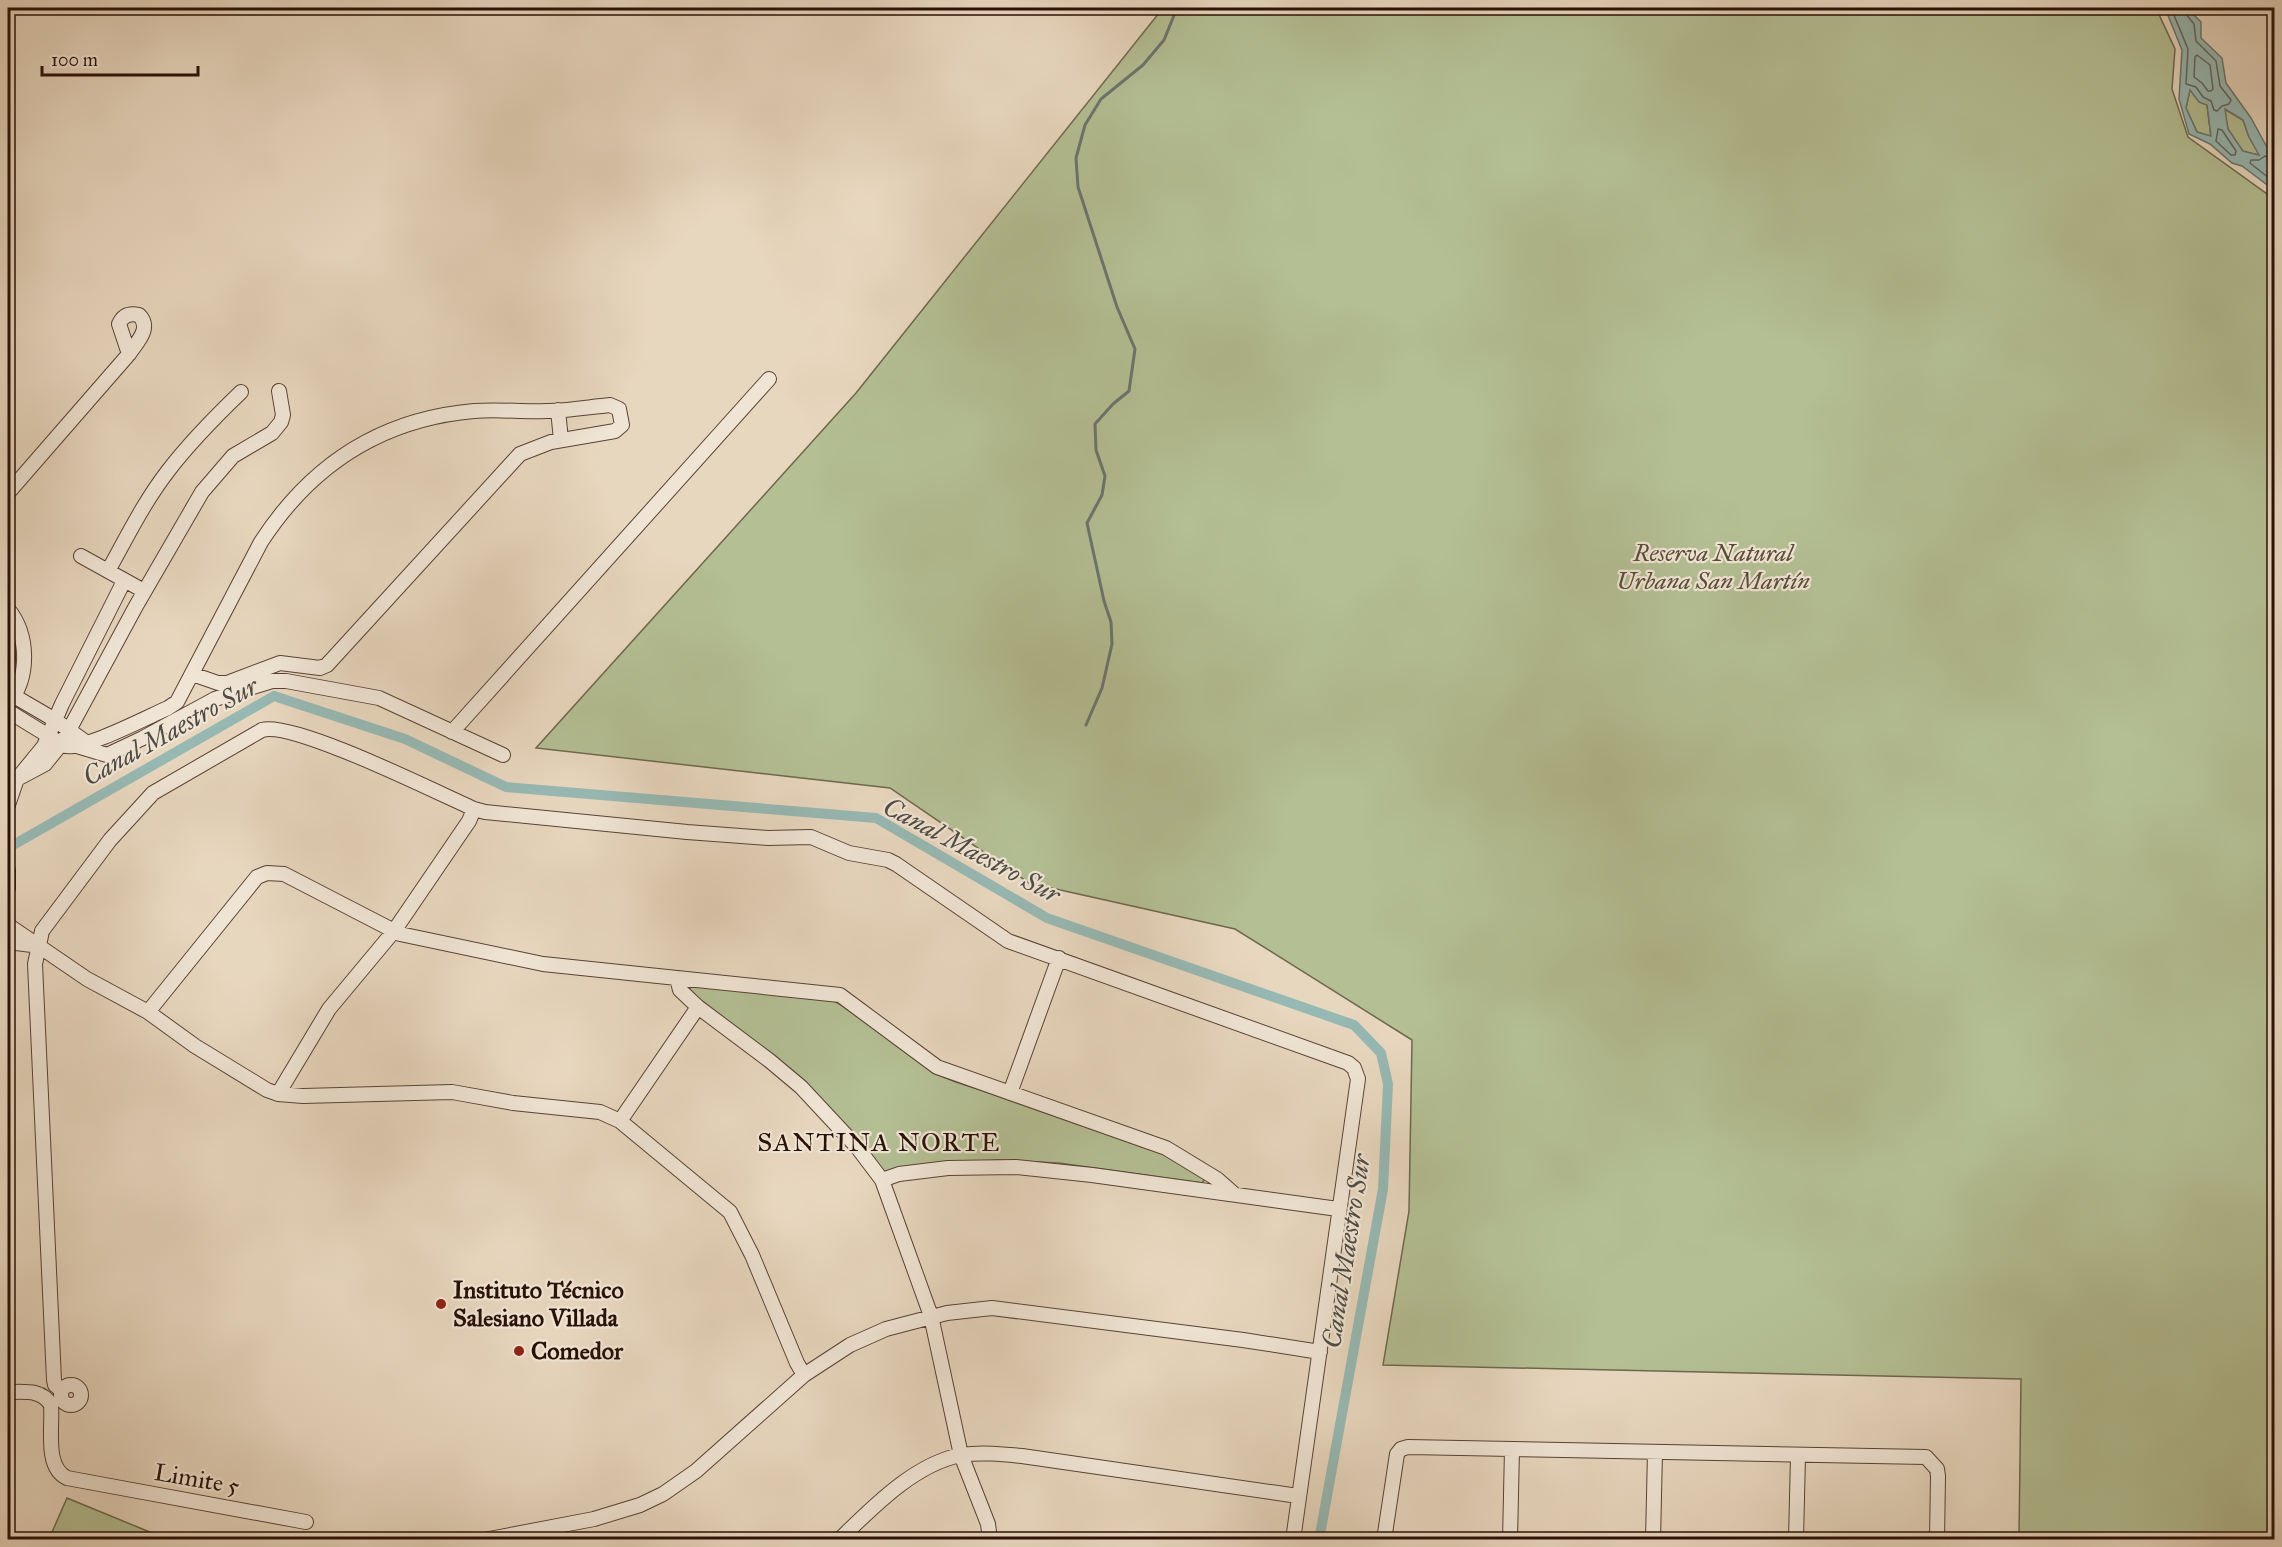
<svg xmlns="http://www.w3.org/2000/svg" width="2282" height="1547" viewBox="0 0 2282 1547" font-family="'IM FELL Great Primer',serif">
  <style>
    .green { fill: #b4bf94; stroke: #6e684e; stroke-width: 1.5 }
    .water { fill: #97b9b4; stroke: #6b756f; stroke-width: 1.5; fill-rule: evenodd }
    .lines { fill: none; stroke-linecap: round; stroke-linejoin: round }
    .shore { stroke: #60645e; stroke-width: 1.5 }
    .stream { stroke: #6b756f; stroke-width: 3 }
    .canal { stroke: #97b9b4; stroke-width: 10 }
    .minor-casing { stroke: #584235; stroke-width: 16 }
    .minor { stroke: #f0e5d5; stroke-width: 14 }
    .poi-dot { fill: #8f2418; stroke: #f0e5d5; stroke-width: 2 }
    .labels { text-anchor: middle; stroke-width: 4.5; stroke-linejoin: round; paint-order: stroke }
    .park-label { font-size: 24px; font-style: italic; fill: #594d38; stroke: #f0e5d5 }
    .poi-label { font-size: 24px; font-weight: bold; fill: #281007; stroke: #f0e5d5; text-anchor: start }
    .street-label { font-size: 24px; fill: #281007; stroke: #f0e5d5 }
    .water-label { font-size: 26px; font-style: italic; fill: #4f4b44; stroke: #f0e5d5 }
    .neighbourhood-label { font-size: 26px; letter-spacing: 1.5px; fill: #281007; stroke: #f0e5d5 }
  </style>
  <rect width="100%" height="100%" fill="#e8d7bf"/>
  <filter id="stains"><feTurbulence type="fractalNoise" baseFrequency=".00333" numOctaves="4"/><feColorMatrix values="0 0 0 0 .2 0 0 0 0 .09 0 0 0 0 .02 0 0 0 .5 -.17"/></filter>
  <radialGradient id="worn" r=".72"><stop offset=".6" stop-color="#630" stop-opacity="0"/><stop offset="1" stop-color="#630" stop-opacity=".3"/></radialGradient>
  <!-- green -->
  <path class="green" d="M1163,8h993l19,41 -3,40 16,48 86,62v1340h-255l2,-160 -638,-14 26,-154 3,-171 -177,-111 -206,-46 -139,-95 -354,-40 320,-355z
    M2190,89l17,16 4,32 -14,-5 -11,-24z
    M2224,109l19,11 6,17 11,18 -17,-3 -15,-23z
    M8,624c12,17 8,46 0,64z
    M690,985l141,14 10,6 95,69 20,8 87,28 118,43 46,24 -5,6 -143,-20 -61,-3 -113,12 -5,-4c-54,-71 -120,-121 -190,-176z
    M67,1498l90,37 -2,4h-106z"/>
  <!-- water -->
  <path class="water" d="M2165,8h22l14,14v16l21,20 4,25 25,35 17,31 6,6v35l-32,-24 -10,-3 -22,-19 -21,-10 -10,-35 3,-49zM2190,90l9,12 8,3 4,31 -14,-4 -11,-24zM2225,109l18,11 6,17 10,18 -16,-4 -15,-22z"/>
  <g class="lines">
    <!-- shore -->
    <path class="shore" d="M2171,8l17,41 -2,35 10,3 7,10 8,4 3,9 3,1 5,-5 7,-2 2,-4 -11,-14 -4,-25 -20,-20 -2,-17 -9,-11 -1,-5
      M2197,55l13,10 3,24 -2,2h-3l-6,-8 -8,-6 1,-20z
      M2218,129l4,1 14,21 -1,4h-4l-15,-14z
      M2274,159l-9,-3 -6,4h-8l-1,3 24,19"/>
    <!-- stream -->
    <path class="stream" d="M1086,725l16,-37 10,-44 -1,-22 -7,-21 -17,-78 15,-28 3,-19 -9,-26 -1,-26 18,-20 16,-13 6,-42 -18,-42 -39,-120 -2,-29 9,-33 16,-26 42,-34 21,-25 13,-32"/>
    <!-- canal -->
    <path class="canal" d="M8,848l266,-152 131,43 101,48 370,31 171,100 307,107 27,28 7,31 -5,105 -64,351"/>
    <defs>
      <path id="minor" d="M558,410l3,30
        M8,493l121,-139c8,-12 23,-26 10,-39 -9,-2 -16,0 -20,9l10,30
        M81,556l63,35
        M108,571c19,-34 36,-69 60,-100 22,-29 47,-54 73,-79
        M8,609c21,26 22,69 0,95
        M14,696l41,24 32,23
        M8,711l57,35c20,4 82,-29 103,-38l9,-6 84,-160c50,-77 120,-123 213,-131 24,-2 48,1 72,0 21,0 43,-4 64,-6l9,4 3,16 -7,6 -64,11 -31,12 -193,211 -7,3 -40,-5 -53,20h-9l-26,-9
        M452,732l317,-353
        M77,746l30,9 36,-17 72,-39 57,-18h14l93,17 124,57
        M17,779l28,-15 17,-21 74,-137 66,-114 31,-36 39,-23 9,-11 2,-7 -4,-24
        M8,805l9,-26 27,-33 18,-42 62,-123
        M8,870v18
        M8,925l79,54 61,33 47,34 72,44 11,4 25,2 149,-4 61,11 87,9 20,9 110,91 22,43 45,108 7,12 -108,96 -33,23 -23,11 -46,14 -110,21
        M8,942l24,3
        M677,978l163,17 97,72 229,81 51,31 17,15
        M698,1007l72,54 31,26 56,60 25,33 49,136 30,139 27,69 2,16
        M148,1012l109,-135 10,-4 17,1 116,60 143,30 134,14 3,12 18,17 -78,114
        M1010,1093l49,-135
        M278,1094l51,-85 65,-78 75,-110 5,-12
        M882,1180l17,-6 49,-6 68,-1 76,8 246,34
        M804,1375l46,-30 36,-16 61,-16 45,-5 251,32 77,12
        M61 1395a10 10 0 1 1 20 0a10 10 0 1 1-20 0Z
        M62,1391l-7,-6 -1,-5 -19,-416 7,-33 68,-91 43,-47 109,-63c30,-10 176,63 212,79l11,3 202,20 81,6 43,-1 38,16 39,7 8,4 112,77 340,122 6,5 4,11 -65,461
        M8,1392c16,0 34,-3 43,13 2,22 -7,62 16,73l239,44
        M839,1540c33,-32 75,-76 122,-85 20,-3 41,-1 61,1l276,40
        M1384,1540l13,-86 4,-5 7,-2 518,10 11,12 1,7 -1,64
        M1510,1540l2,-91
        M1653,1540l2,-88
        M1796,1540l2,-84"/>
    </defs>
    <!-- minor casing -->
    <use href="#minor" class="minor-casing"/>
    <!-- minor -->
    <use href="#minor" class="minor"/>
  </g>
  <!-- markers -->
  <g class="poi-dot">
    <circle cx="441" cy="1304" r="6"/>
    <circle cx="519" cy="1351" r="6"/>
  </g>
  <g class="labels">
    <!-- park labels -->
    <g class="park-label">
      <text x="1713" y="561">Reserva Natural<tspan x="1713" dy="28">Urbana San Martín</tspan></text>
    </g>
    <!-- poi labels -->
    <g class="poi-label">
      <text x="453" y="1298">Instituto Técnico<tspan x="453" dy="28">Salesiano Villada</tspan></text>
      <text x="531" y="1359">Comedor</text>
    </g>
    <!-- street labels -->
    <g class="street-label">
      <text transform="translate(197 1479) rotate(10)" y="8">Limite 5</text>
    </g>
    <!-- water labels -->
    <g class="water-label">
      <text transform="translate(170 731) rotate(-29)" y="9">Canal Maestro Sur</text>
      <text transform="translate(972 850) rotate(28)" y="9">Canal Maestro Sur</text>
      <text transform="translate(1346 1251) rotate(-81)" y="9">Canal Maestro Sur</text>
    </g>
    <!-- neighbourhood labels -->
    <g class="neighbourhood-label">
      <text x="879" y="1151">SANTINA NORTE</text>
    </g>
  </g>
  <!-- margin -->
  <rect width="2282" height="1547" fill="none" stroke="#e8d7bf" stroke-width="30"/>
  <rect x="9" y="9" width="2264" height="1529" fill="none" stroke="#281007" stroke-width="3"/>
  <rect x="15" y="15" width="2252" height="1517" fill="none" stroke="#281007" stroke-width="1.5"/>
  <!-- scale -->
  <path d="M42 66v9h156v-9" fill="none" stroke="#281007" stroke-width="3"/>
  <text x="51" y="66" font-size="18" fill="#281007" stroke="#f0e5d5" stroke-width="4.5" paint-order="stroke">100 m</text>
  <rect width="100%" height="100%" filter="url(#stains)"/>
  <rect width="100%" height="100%" fill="url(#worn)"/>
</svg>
